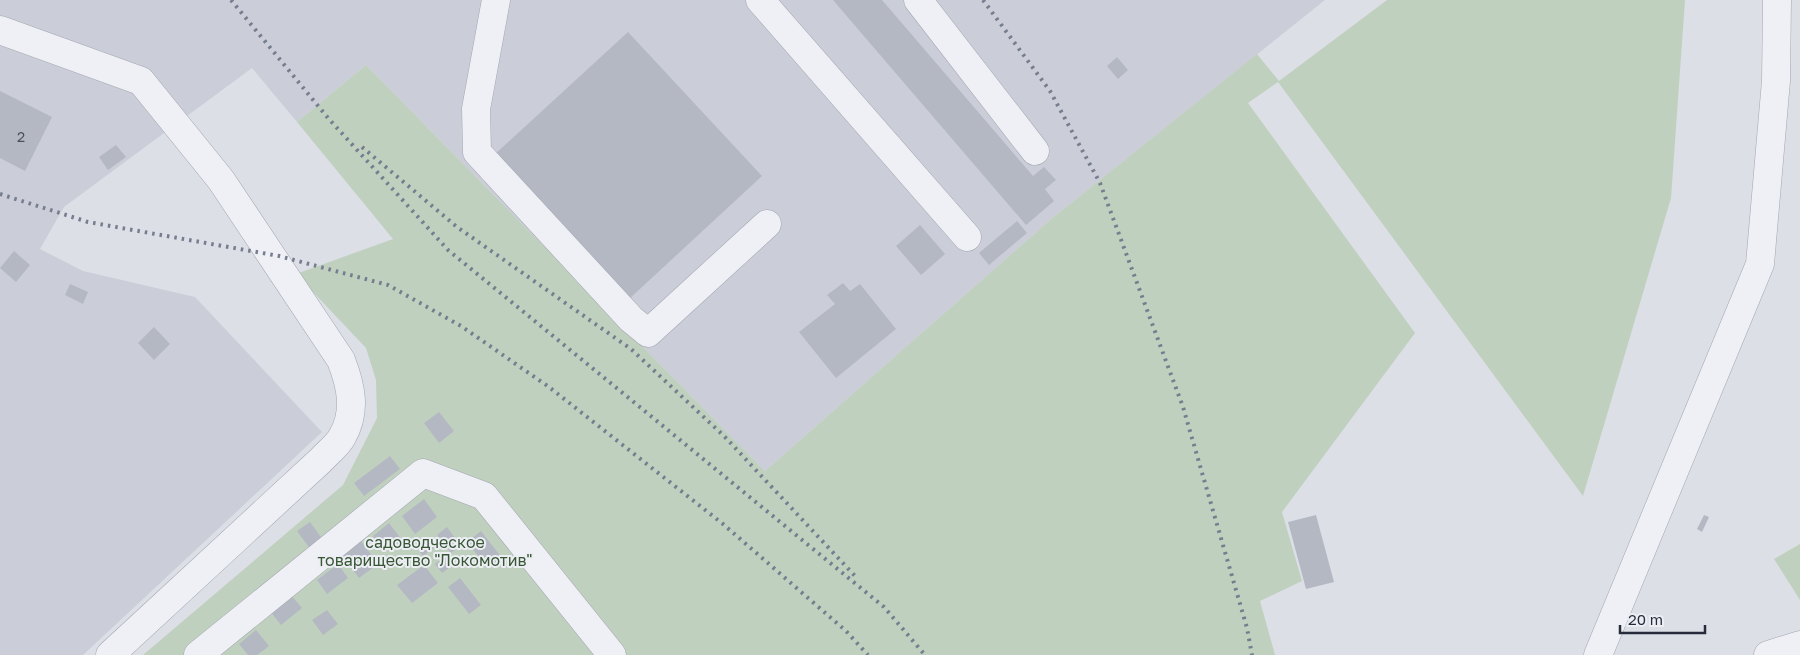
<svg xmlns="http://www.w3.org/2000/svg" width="1800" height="655" viewBox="0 0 1800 655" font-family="'Golos Text',sans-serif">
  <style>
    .built { fill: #cbced8 }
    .green { fill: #c0d0be }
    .building { fill: #b4b8c3 }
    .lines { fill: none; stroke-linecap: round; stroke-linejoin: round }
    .minor-casing { stroke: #a2a6b0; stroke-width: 29 }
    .minor { stroke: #eff0f5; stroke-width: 28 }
    .rail { stroke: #767d8f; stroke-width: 4; stroke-dasharray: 2.5 5; stroke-linecap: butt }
    .labels { text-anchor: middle; stroke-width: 4; stroke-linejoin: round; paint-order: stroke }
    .number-label { font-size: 14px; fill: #4a4f5e }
    .park-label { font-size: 16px; fill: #375734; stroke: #eceef4 }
  </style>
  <rect width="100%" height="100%" fill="#dcdfe6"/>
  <!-- built -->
  <path class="built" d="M0,0h1325l-275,220 -285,251 -399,-406 -69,57 -45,-54 -188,139 -24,42 43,22 112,26 127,135 -239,223h-83z"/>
  <!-- green -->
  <path class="green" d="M1387,0h298l-14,198 -88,298 -305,-414 -30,21 167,230 -133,179 20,69 -42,20 15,54h-1132l200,-170 34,-67 -1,-38 -10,-32 -70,-74 97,-35 -96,-117 69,-57 399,406 285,-251 207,-166 22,27z
    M1800,544v56l-26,-41z"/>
  <!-- building -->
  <path class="building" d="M833,0h49l151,176 11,-9 12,13 -11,9 9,12 -28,24z
    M628,32l134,144 -134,124 -134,-145z
    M1117,57l11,13 -10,9 -11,-13z
    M0,91l52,26 -27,54 -25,-13z
    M116,145l10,12 -18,13 -9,-13z
    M1017,221l10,12 -38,32 -10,-12z
    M920,225l25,29 -24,21 -25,-29z
    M14,251l16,14 -14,17 -16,-14z
    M843,283l7,8 10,-7 36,45 -60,49 -37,-46 36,-28 -8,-9z
    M70,284l18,8 -5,12 -18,-9z
    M154,327l16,17 -16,16 -16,-17z
    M439,412l15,19 -15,12 -15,-20z
    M390,456l10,13 -36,27 -10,-13z
    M424,499l13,18 -22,17 -13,-18z
    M1316,515l18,67 -28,7 -18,-67z
    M1704,515l5,2 -7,15 -5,-3z
    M310,522l13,18 -12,10 -14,-19z
    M389,523l13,17 -17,12 -12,-16z
    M447,527l14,19 -10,7 -14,-18z
    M481,531l21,27 -14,10 -21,-26z
    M428,539l7,8 -12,9 -7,-9z
    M361,541l17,23 -19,14 -17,-22z
    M446,556l7,9 -11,8 -7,-9z
    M338,564l10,14 -21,16 -10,-14z
    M424,565l14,18 -26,20 -15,-18z
    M460,578l21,27 -12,9 -21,-27z
    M291,595l11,13 -21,17 -11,-14z
    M327,610l11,14 -15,11 -11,-15z
    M256,630l13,16 -12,9h-9l-9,-11z"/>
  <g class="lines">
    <defs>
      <path id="minor" d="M496,0l-20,109 1,43 154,167 17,14 119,-109
        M760,0l207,237
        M918,0l117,151
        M0,30l141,51 80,99 120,180c10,26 16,51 1,77 -4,8 -15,16 -21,23l-211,195
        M198,655l225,-182 61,23 128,159
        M1598,655l162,-391 16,-183 1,-81
        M1768,655l32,-10"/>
    </defs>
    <!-- minor casing -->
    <use href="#minor" class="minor-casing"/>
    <!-- minor -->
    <use href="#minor" class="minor"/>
    <!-- rail -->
    <path class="rail" d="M231,0l97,118 120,132 436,357 41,48
      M983,0l67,91 50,92 83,224 64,221 5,27
      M362,147l95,80 174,122 93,87 131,140
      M0,194l88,28 191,34 109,29 73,41 88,61 174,137 123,107 22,24"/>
  </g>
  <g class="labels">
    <!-- number labels -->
    <g class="number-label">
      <text x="21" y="142">2</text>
    </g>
    <!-- park labels -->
    <g class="park-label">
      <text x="425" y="548">садоводческое<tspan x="425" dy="18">товарищество "Локомотив"</tspan></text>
    </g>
  </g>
  <!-- scale -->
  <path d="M1620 625v8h85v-8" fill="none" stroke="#272c3c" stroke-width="2.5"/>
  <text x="1628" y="625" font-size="15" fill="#272c3c" stroke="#eceef4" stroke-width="4" paint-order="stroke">20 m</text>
</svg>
